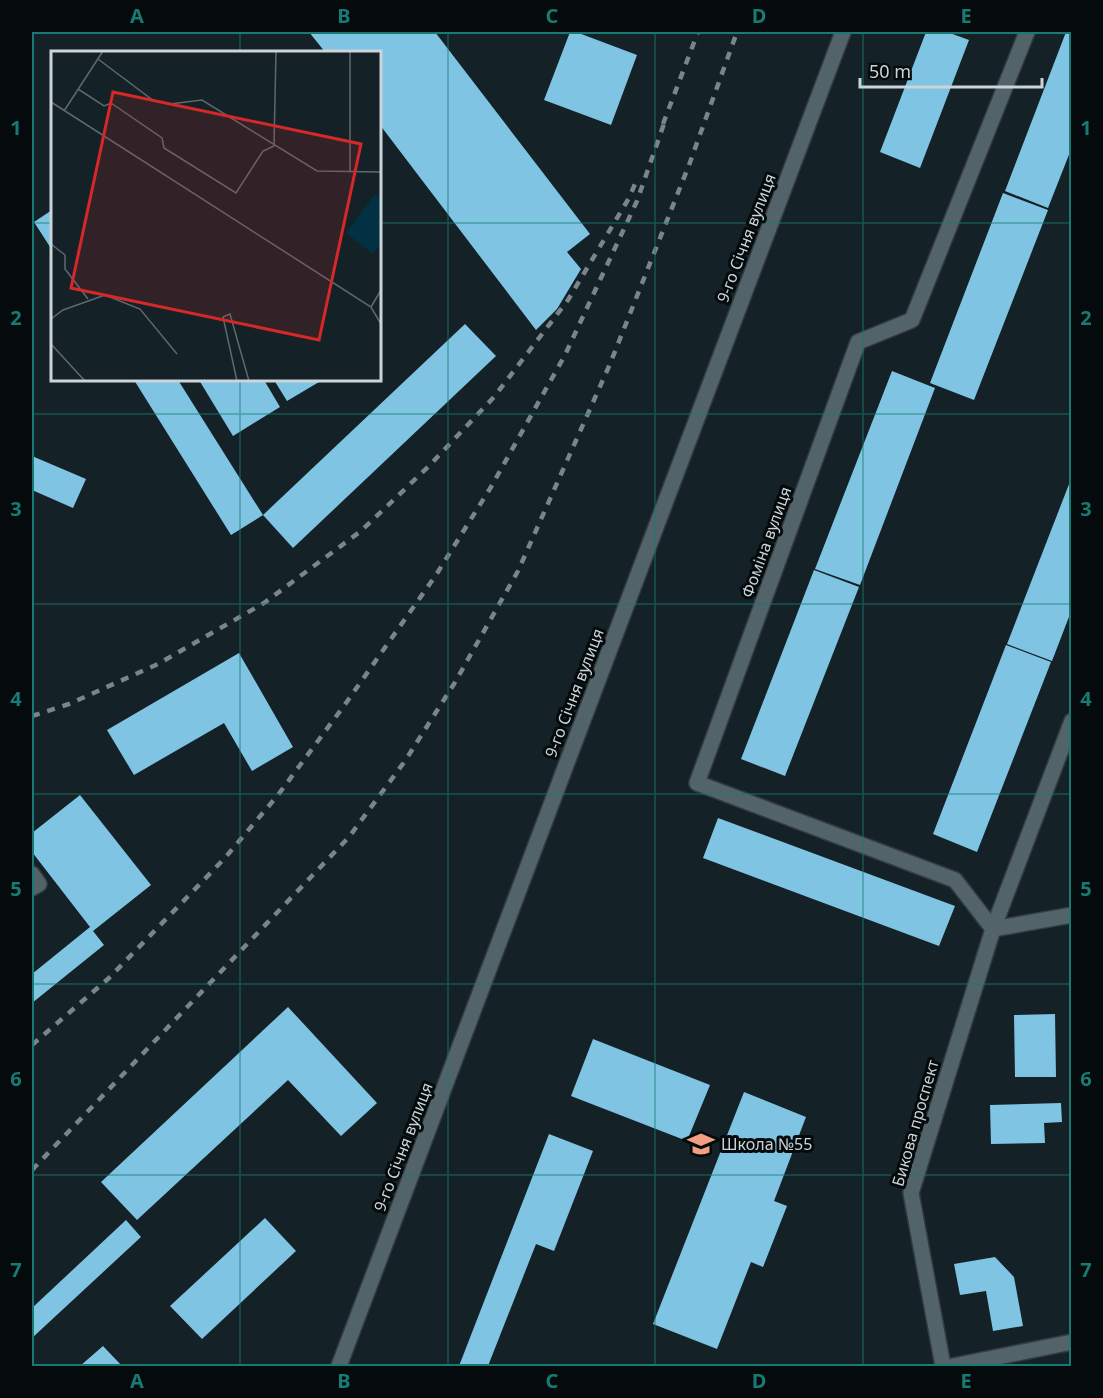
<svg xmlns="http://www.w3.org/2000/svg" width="1103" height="1398" viewBox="0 0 1103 1398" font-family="'Noto Sans',sans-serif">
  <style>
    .building { fill: #7fc4e3 }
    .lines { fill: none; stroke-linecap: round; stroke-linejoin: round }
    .minor-casing { stroke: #323b41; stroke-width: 18 }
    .minor { stroke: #53636a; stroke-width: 15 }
    .rail { stroke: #7a858a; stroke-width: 4.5; stroke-dasharray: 8 8; stroke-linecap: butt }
    .grid { fill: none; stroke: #187b73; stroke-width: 1.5; stroke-opacity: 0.55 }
    .labels { text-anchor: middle; stroke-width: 6; stroke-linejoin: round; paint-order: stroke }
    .street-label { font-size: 16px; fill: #cbd4d8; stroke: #050a0d }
    .poi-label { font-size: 16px; fill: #cbd4d8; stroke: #050a0d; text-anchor: start }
    .inset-road { fill: none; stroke: #5d696e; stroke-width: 1.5 }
    .view { fill: #d62828; fill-opacity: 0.15; stroke: #d62828; stroke-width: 3 }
    .inset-edge { fill: none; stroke: #cbd4d8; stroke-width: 3 }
    .neatline { fill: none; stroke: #187b73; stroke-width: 2 }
    .grid-label { font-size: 20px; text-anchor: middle; font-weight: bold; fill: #187b73 }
  </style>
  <rect width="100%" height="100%" fill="#142228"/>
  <!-- building -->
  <path class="building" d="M309,32h126l155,202 -23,18 14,17 -24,40 -21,21 -156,-205v-73h-55z
    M570,32h6l61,23 -26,70 -67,-25z
    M926,32h21l22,8 -49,128 -40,-16z
    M1066,32h6v115l-24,61 -43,-17z
    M1003,193l45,17 -74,190 -44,-17z
    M52,210v40l-18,-28z
    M465,324l31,32 -203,192 -30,-33z
    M892,371l43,17 -75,197 -45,-16z
    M134,380h44l85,135 -32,20z
    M199,380h65l16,27 -47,29z
    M274,380h44l1,2 -32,19z
    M32,456l54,23 -13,29 -41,-18z
    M1071,479l1,130 -20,52 -45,-17z
    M814,570l45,17 -74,189 -44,-17z
    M1006,645l45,17 -74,190 -44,-18z
    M239,653l54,94 -41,24 -28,-48 -90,52 -27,-45z
    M80,795l71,90 -58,46 11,14 -72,58v-29l58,-47 -58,-75v-19z
    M718,818l237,88 -16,40 -236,-88z
    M288,1007l89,96 -36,33 -53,-56 -151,140 -36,-38z
    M1055,1014l1,63h-41l-1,-62z
    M593,1039l117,46 -23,56 -116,-45z
    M744,1092l62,25 -32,84 13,5 -24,61 -12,-5 -34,87 -64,-25z
    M1061,1103l1,19 -18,1 1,20 -54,1 -1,-39z
    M549,1134l44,17 -39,100 -18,-7 -48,122h-29z
    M265,1218l31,33 -94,88 -32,-33z
    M126,1220l15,17 -109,101v-30z
    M995,1257l19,20 9,49 -30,5 -7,-40 -26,4 -6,-31z
    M103,1346l19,20h-42z"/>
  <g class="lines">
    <defs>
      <path id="minor" d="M32,874l7,10 -7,4
        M993,929l-38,-49 -258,-97 161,-441 54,-22 115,-288
        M993,929l79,-14
        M339,1366l504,-1334
        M943,1366l-32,-173 82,-264 79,-208
        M953,1366l119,-24"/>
    </defs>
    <!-- minor casing -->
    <use href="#minor" class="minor-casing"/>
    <!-- minor -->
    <use href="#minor" class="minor"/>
    <!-- rail -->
    <path class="rail" d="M663,124l35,-92
      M32,716l37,-12 89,-40 106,-61 97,-72 67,-64 66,-70 74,-97 61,-102 6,-14
      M32,1045l77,-67 115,-119 54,-64 68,-92 90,-128 55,-88 74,-132 72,-154 29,-83
      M32,1170l317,-333 56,-76 49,-77 64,-113 92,-207 79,-199 48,-133"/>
  </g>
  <!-- grid -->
  <path class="grid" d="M240,32v20M448,32v1334M655,32v1334M863,32v1334M32,223h20M380,223h692M240,380v986M32,414h1040M32,604h1040M32,794h1040M32,984h1040M32,1175h1040"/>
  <!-- icons -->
  <defs>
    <symbol id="school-bare" viewBox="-9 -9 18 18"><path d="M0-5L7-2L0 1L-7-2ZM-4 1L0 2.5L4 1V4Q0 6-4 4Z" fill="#f39f83" stroke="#050a0d" stroke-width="2.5" paint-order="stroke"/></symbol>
  </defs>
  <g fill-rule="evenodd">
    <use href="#school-bare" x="682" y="1125" width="38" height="38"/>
  </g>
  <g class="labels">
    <!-- street labels -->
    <g class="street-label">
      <text transform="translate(746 238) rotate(-69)" y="6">9-го Січня вулиця</text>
      <text transform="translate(766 542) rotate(-70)" y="6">Фоміна вулиця</text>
      <text transform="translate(574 693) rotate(-69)" y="6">9-го Січня вулиця</text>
      <text transform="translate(915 1123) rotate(-74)" y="6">Бикова проспект</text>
      <text transform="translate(403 1147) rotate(-69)" y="6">9-го Січня вулиця</text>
    </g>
    <!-- poi labels -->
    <g class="poi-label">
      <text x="721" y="1150">Школа №55</text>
    </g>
  </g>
  <!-- overview -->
  <g transform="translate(51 51)">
    <rect width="330" height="330" fill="#142228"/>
    <path d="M324,143l6,4v45l-8,11 -27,-21z" fill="#013142"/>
    <path class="inset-road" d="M47,8l56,42 16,3 32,-4 115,71 64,1M27,38l26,17 7,-3 51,35 2,10 72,45 27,-42 11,-5M0,51l320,205 10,17M13,60l39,-60M223,95l2,-95M299,121v-121M0,193l14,11v14l23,30M320,256l10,-17M0,268l12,-9 42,-15 35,14 37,45M0,293l34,37M186,330l-14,-64 7,-3 19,67"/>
    <path class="view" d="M62,41l248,52 -42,196 -248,-52z"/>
    <rect width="330" height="330" class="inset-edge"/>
  </g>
  <!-- border -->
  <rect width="1103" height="1398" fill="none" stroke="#050a0d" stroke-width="66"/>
  <!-- scale -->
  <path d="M860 78v9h182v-9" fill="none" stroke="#cbd4d8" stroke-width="3"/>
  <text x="869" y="78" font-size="18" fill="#cbd4d8" stroke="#050a0d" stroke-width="4.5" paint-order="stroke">50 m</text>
  <rect x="33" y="33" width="1037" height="1332" class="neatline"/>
  <g class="grid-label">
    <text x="137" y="23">A</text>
    <text x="344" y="23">B</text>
    <text x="552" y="23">C</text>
    <text x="759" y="23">D</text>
    <text x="966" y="23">E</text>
    <text x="16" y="135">1</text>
    <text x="1086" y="135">1</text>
    <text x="16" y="325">2</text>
    <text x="1086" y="325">2</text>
    <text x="16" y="516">3</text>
    <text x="1086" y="516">3</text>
    <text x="16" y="706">4</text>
    <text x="1086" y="706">4</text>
    <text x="16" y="896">5</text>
    <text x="1086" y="896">5</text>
    <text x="16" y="1086">6</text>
    <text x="1086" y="1086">6</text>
    <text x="16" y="1277">7</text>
    <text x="1086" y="1277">7</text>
    <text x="137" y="1388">A</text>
    <text x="344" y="1388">B</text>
    <text x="552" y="1388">C</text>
    <text x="759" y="1388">D</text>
    <text x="966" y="1388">E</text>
  </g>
</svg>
